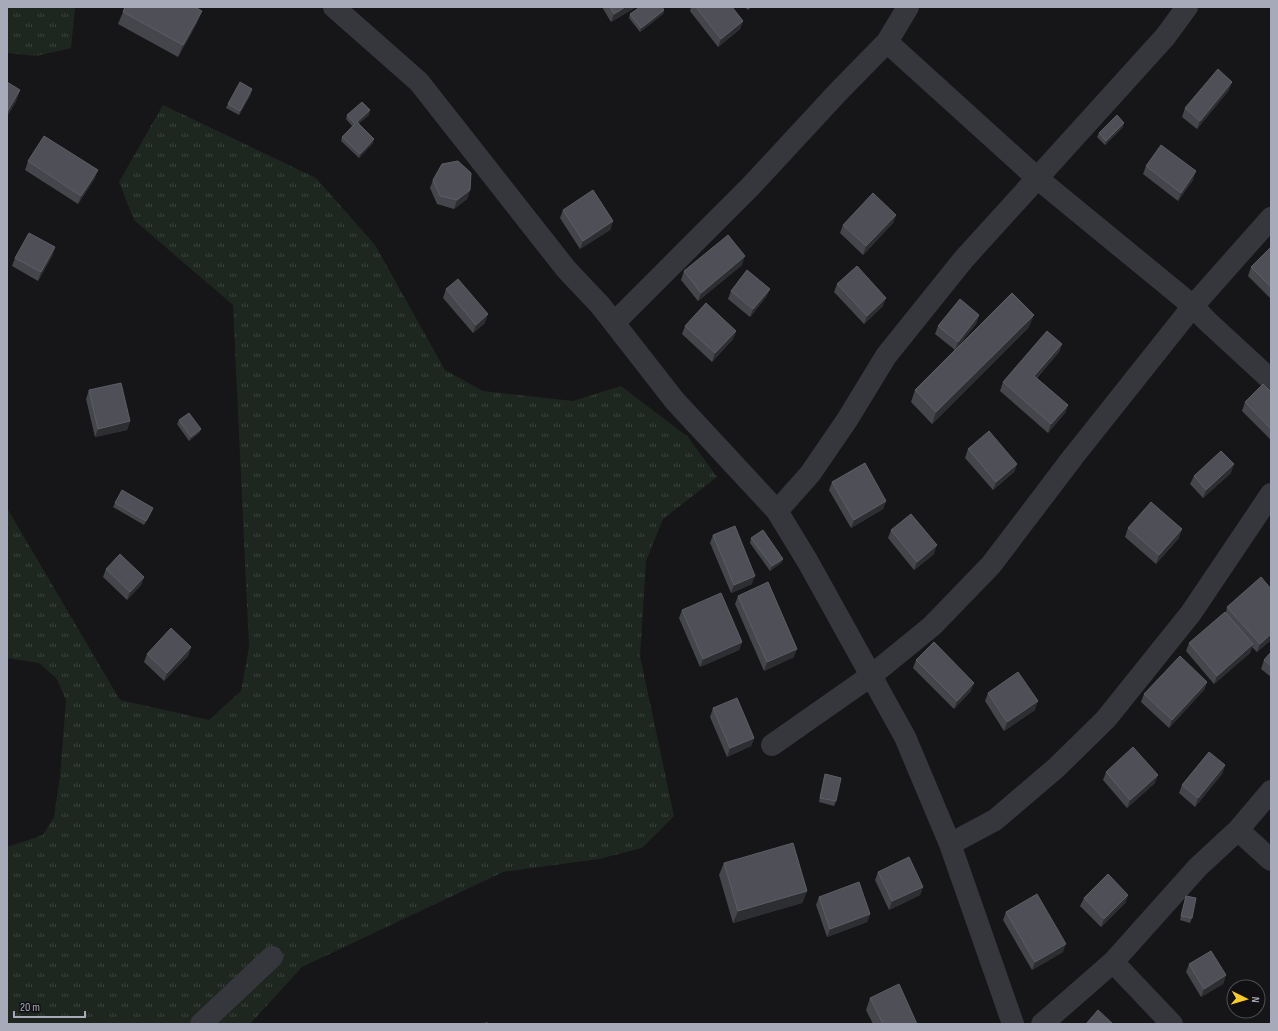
<svg xmlns="http://www.w3.org/2000/svg" width="1278" height="1031" viewBox="0 0 1278 1031" font-family="'Sofia Sans Condensed',sans-serif">
  <style>
    .grass { fill: url(#grass-tufts) }
    .lines { fill: none; stroke-linecap: round; stroke-linejoin: round }
    .path { stroke: #3c3e45; stroke-width: 2.5; stroke-dasharray: 2 3; stroke-linecap: butt }
    .minor { stroke: #36373d; stroke-width: 22 }
    .wall { fill: #44464b }
    .shaded-wall { fill: #2d2e32 }
    .building { fill: #4f5057; stroke: #5c5e66 }
  </style>
  <defs>
    <pattern id="grass-tufts" width="24" height="20" patternUnits="userSpaceOnUse"><rect width="24" height="20" fill="#1d271f"/><path d="M3 7l-1-3M5 7V3M7 7l1-3M15 17l-1-3M17 17v-4M19 17l1-3" fill="none" stroke="#3b443d"/></pattern>
  </defs>
  <rect width="100%" height="100%" fill="#161618"/>
  <!-- grass -->
  <path class="grass" d="M7,7h68l-4,41 -35,8 -29,-3z
    M163,105l153,73 59,67 70,125 38,21 90,10 48,-15 67,51 29,40 -54,42 -17,42 -6,95 34,160 -32,32 -43,11 -96,13 -201,95 -52,57h-243v-177l36,-12 11,-18 6,-40 6,-77 -9,-21 -18,-16 -32,-5v-150l113,192 89,20 32,-29 8,-44 -16,-342 -99,-85 -15,-38z"/>
  <g class="lines">
    <!-- path -->
    <path class="path" d="M486,1024l2,-4"/>
    <!-- minor -->
    <path class="minor" d="M334,7l85,75 147,187 34,36 75,96 102,110 31,51 97,175 45,107 63,180
      M887,42l150,136 156,128 14,15 64,59
      M614,323l136,-136 89,-96 48,-49 21,-35
      M777,511l33,-37 37,-54 39,-64 77,-96 202,-223 22,-30
      M772,745l100,-70 60,-49 59,-61 82,-108 120,-151 78,-88
      M1238,830l33,30
      M950,844l45,-24 61,-52 50,-49 85,-106 80,-119
      M1113,962l59,62
      M201,1024l71,-67
      M1042,1024l71,-62 85,-95 40,-37 33,-39"/>
  </g>
  <!-- wall -->
  <path class="wall" d="M602,7h34l-25,15z
    M691,7h41l11,14 -3,8 -22,18 -28,-36z
    M745,7h6l-3,3z
    M664,10l-1,4 -23,18 -11,-14 1,-4z
    M123,12l74,11 -19,34 -60,-33z
    M1229,90l-32,39 -15,-12 3,-9z
    M251,94l-12,21 -13,-7 2,-4z
    M347,115h22l-11,9 15,19 -14,15 -18,-17 1,-4 10,-11 -6,-7z
    M1123,127l-18,18 -8,-8 2,-4z
    M28,161l67,17 -17,26 -53,-34z
    M1146,166l47,14 -15,21 -35,-27z
    M433,180l37,10 -3,9 -13,10 -17,-5 -7,-16z
    M563,210l50,11 -3,9 -30,19 -20,-31z
    M896,215l-3,8 -30,32 -23,-22 3,-8z
    M55,247l-3,9 -14,25 -26,-15 3,-8z
    M1271,247v52l-23,-23 3,-9z
    M742,265l-44,36 -17,-21 3,-9z
    M837,284l46,22 -19,18 -30,-32z
    M446,289l39,34 -12,10 -30,-35z
    M770,289l-4,8 -16,20 -22,-18 3,-8z
    M979,315l-3,9 -21,26 -20,-16 3,-8z
    M685,326l51,5 -3,8 -21,23 -30,-28z
    M1029,327l-97,97 -21,-22 4,-12z
    M1062,344l-3,8 -22,26 31,27 -3,8 -17,20 -48,-42 3,-9z
    M89,390l41,31 -3,9 -32,7 -9,-38z
    M1271,392v48l-29,-29 3,-9z
    M179,420l22,9 -2,4 -10,8 -12,-17z
    M968,449l49,15 -3,8 -21,18 -28,-32z
    M1231,473l-28,25 -13,-14 4,-8z
    M832,482l54,19 -3,8 -32,19 -22,-38z
    M115,503l36,10 -7,12 -31,-18z
    M1128,528l51,10 -23,26 -31,-27z
    M891,530l43,24 -20,16 -26,-32z
    M713,535l39,49 -21,9 -21,-50z
    M751,538l32,21 -2,4 -11,8 -20,-28z
    M106,569l38,8 -3,8 -14,15 -24,-23z
    M738,596l56,61 -30,14 -29,-67z
    M1227,607l44,33 -14,12 -5,-5 -2,6 -36,31 -28,-33 3,-8 37,-31z
    M682,610l60,32 -3,8 -39,17 -21,-49z
    M191,647l-3,9 -24,25 -20,-19 3,-8z
    M1271,652v25l-10,-8 3,-9z
    M916,660l55,31 -17,18 -41,-41z
    M1207,682l-3,8 -35,38 -28,-26 3,-8z
    M988,693l47,17 -31,21 -19,-30z
    M713,708l41,30 -3,8 -24,11 -17,-40z
    M1225,765l-3,9 -27,33 -16,-14 3,-8z
    M1106,772l49,11 -28,25 -24,-28z
    M825,774l11,27 -2,5 -15,-4 5,-24z
    M724,863l83,28 -5,12 -69,20 -14,-48z
    M878,872l45,15 -3,8 -31,15 -14,-30z
    M1128,895l-3,8 -24,24 -21,-21 4,-8z
    M1186,896l6,22 -2,5 -10,-3z
    M819,897l51,17 -3,8 -40,15 -11,-32z
    M1006,912l57,40 -31,18 -29,-50z
    M1189,964l37,11 -3,9 -22,13 -15,-25z
    M870,998l47,26h-44l-7,-14z"/>
  <!-- shaded-wall -->
  <path class="shaded-wall" d="M625,7h11l-25,15 3,-8z
    M664,10l-1,4 -23,18 1,-4z
    M202,11l-5,12 -19,34 5,-12z
    M743,21l-3,8 -22,18 3,-8z
    M1232,82l-3,8 -32,39 3,-8z
    M252,89l-1,5 -12,21 1,-4z
    M20,90l-4,12 -9,15v-5z
    M370,110l-1,5 -14,11 2,-4z
    M1124,123l-1,4 -18,18 1,-4z
    M374,139l-1,4 -14,15 1,-4z
    M98,170l-3,8 -17,26 3,-8z
    M1196,171l-3,9 -15,21 3,-8z
    M470,190l-3,9 -13,10 3,-9z
    M896,215l-3,8 -30,32 3,-9z
    M613,221l-3,9 -30,19 3,-8z
    M55,247l-3,9 -14,25 3,-9z
    M745,256l-3,9 -44,36 3,-8z
    M770,289l-4,8 -16,20 3,-8z
    M886,298l-3,8 -19,18 3,-8z
    M488,314l-3,9 -12,10 3,-8z
    M979,315l-3,9 -21,26 3,-8z
    M1034,315l-5,12 -97,97 4,-12z
    M736,331l-3,8 -21,23 3,-9z
    M1062,344l-3,8 -28,32 3,-8z
    M1068,405l-3,8 -17,20 3,-9z
    M130,421l-3,9 -32,7 3,-8z
    M201,429l-2,4 -10,8 2,-4z
    M1017,464l-3,8 -21,18 3,-8z
    M1234,464l-3,9 -28,25 3,-8z
    M886,501l-3,8 -32,19 3,-8z
    M153,508l-2,5 -7,12 2,-4z
    M1182,529l-3,9 -23,26 3,-9z
    M937,545l-3,9 -20,16 3,-8z
    M783,559l-2,4 -11,8 2,-5z
    M755,576l-3,8 -21,9 3,-8z
    M144,577l-3,8 -14,15 3,-8z
    M1271,634v6l-14,12 3,-8z
    M742,642l-3,8 -39,17 3,-8z
    M1253,644l-3,9 -36,31 3,-8z
    M191,647l-3,9 -24,25 3,-8z
    M797,649l-3,8 -30,14 3,-9z
    M1207,682l-3,8 -35,38 3,-8z
    M974,683l-3,8 -17,18 3,-8z
    M1038,701l-3,9 -31,21 3,-9z
    M754,738l-3,8 -24,11 3,-9z
    M1225,765l-3,9 -27,33 3,-9z
    M1158,775l-3,8 -28,25 3,-8z
    M923,887l-3,8 -31,15 3,-9z
    M807,891l-5,12 -69,20 5,-12z
    M1128,895l-3,8 -24,24 3,-8z
    M870,914l-3,8 -40,15 3,-8z
    M1066,944l-3,8 -31,18 3,-8z
    M1226,975l-3,9 -22,13 3,-8z"/>
  <!-- building -->
  <path class="building" d="M125,7h70l7,4 -19,34 -60,-33z
    M610,7h15l-11,7z
    M640,7h22l2,3 -23,18 -11,-14z
    M696,7h36l11,14 -22,18z
    M1218,69l14,13 -32,39 -15,-13z
    M7,82l13,8 -13,22z
    M240,82l12,7 -12,22 -12,-7z
    M362,102l8,8 -13,12 17,17 -14,15 -18,-17 13,-13 -8,-9z
    M1117,115l7,8 -18,18 -7,-8z
    M44,136l54,34 -17,26 -53,-35z
    M1161,145l35,26 -15,22 -35,-27z
    M458,161l13,12 -1,17 -13,10 -17,-4 -7,-16 9,-16z
    M593,190l20,31 -30,20 -20,-31z
    M873,193l23,22 -30,31 -23,-21z
    M29,233l26,14 -14,25 -26,-14z
    M728,235l17,21 -44,37 -17,-22z
    M1271,247v40l-20,-20z
    M857,266l29,32 -19,18 -30,-32z
    M747,270l23,19 -17,20 -22,-18z
    M458,279l30,35 -12,11 -30,-36z
    M1012,293l22,22 -98,97 -21,-22z
    M960,299l19,16 -21,27 -20,-16z
    M706,303l30,28 -21,22 -30,-27z
    M1047,331l15,13 -28,32 34,29 -17,19 -48,-42z
    M121,383l9,38 -32,8 -9,-39z
    M1263,384l8,8v37l-26,-27z
    M189,413l12,16 -10,8 -12,-17z
    M989,431l28,33 -21,18 -28,-33z
    M1221,451l13,13 -28,26 -12,-14z
    M865,463l21,38 -32,19 -22,-38z
    M122,490l31,18 -7,13 -31,-18z
    M1151,502l31,27 -23,26 -31,-27z
    M911,514l26,31 -20,17 -26,-32z
    M735,526l20,50 -21,9 -21,-50z
    M763,530l20,29 -11,7 -21,-28z
    M120,554l24,23 -14,15 -24,-23z
    M1261,577l10,12v45l-11,10 -33,-37z
    M768,582l29,67 -30,13 -29,-66z
    M721,593l21,49 -39,17 -21,-49z
    M1225,612l28,32 -36,32 -28,-33z
    M171,628l20,19 -24,26 -20,-19z
    M934,642l40,41 -17,18 -41,-41z
    M1271,652v14l-7,-6z
    M1180,656l27,26 -35,38 -28,-26z
    M1018,672l20,29 -31,21 -19,-29z
    M737,698l17,40 -24,10 -17,-40z
    M1133,747l25,28 -28,25 -24,-28z
    M1209,752l16,13 -27,33 -16,-13z
    M825,774l16,4 -5,23 -16,-3z
    M793,843l14,48 -69,20 -14,-48z
    M909,857l14,30 -31,14 -14,-29z
    M1108,874l20,21 -24,24 -20,-21z
    M859,882l11,32 -40,15 -11,-32z
    M1037,894l29,50 -31,18 -29,-50z
    M1186,896l10,2 -4,20 -11,-2z
    M1211,951l15,24 -22,14 -15,-25z
    M899,984l18,40h-34l-13,-26z
    M1098,1010l15,14h-27z"/>
  <!-- border -->
  <rect width="1278" height="1031" fill="none" stroke="#a6aab9" stroke-width="16"/>
  <!-- north arrow -->
  <g transform="translate(1246 999) rotate(95)"><circle r="19" fill="#111113" stroke="#4d4e55"/>
  <path d="M0-3L7 15L0 10L-7 15Z" fill="#ffcb27"/>
  <text y="-6" font-size="11" font-weight="bold" text-anchor="middle" fill="#a6aab9">N</text>
  </g>
  <!-- scale -->
  <path d="M14 1011v6h71v-6" fill="none" stroke="#a6aab9" stroke-width="2"/>
  <text x="20" y="1011" font-size="12" fill="#a6aab9" stroke="#111113" stroke-width="3" paint-order="stroke">20 m</text>
</svg>
